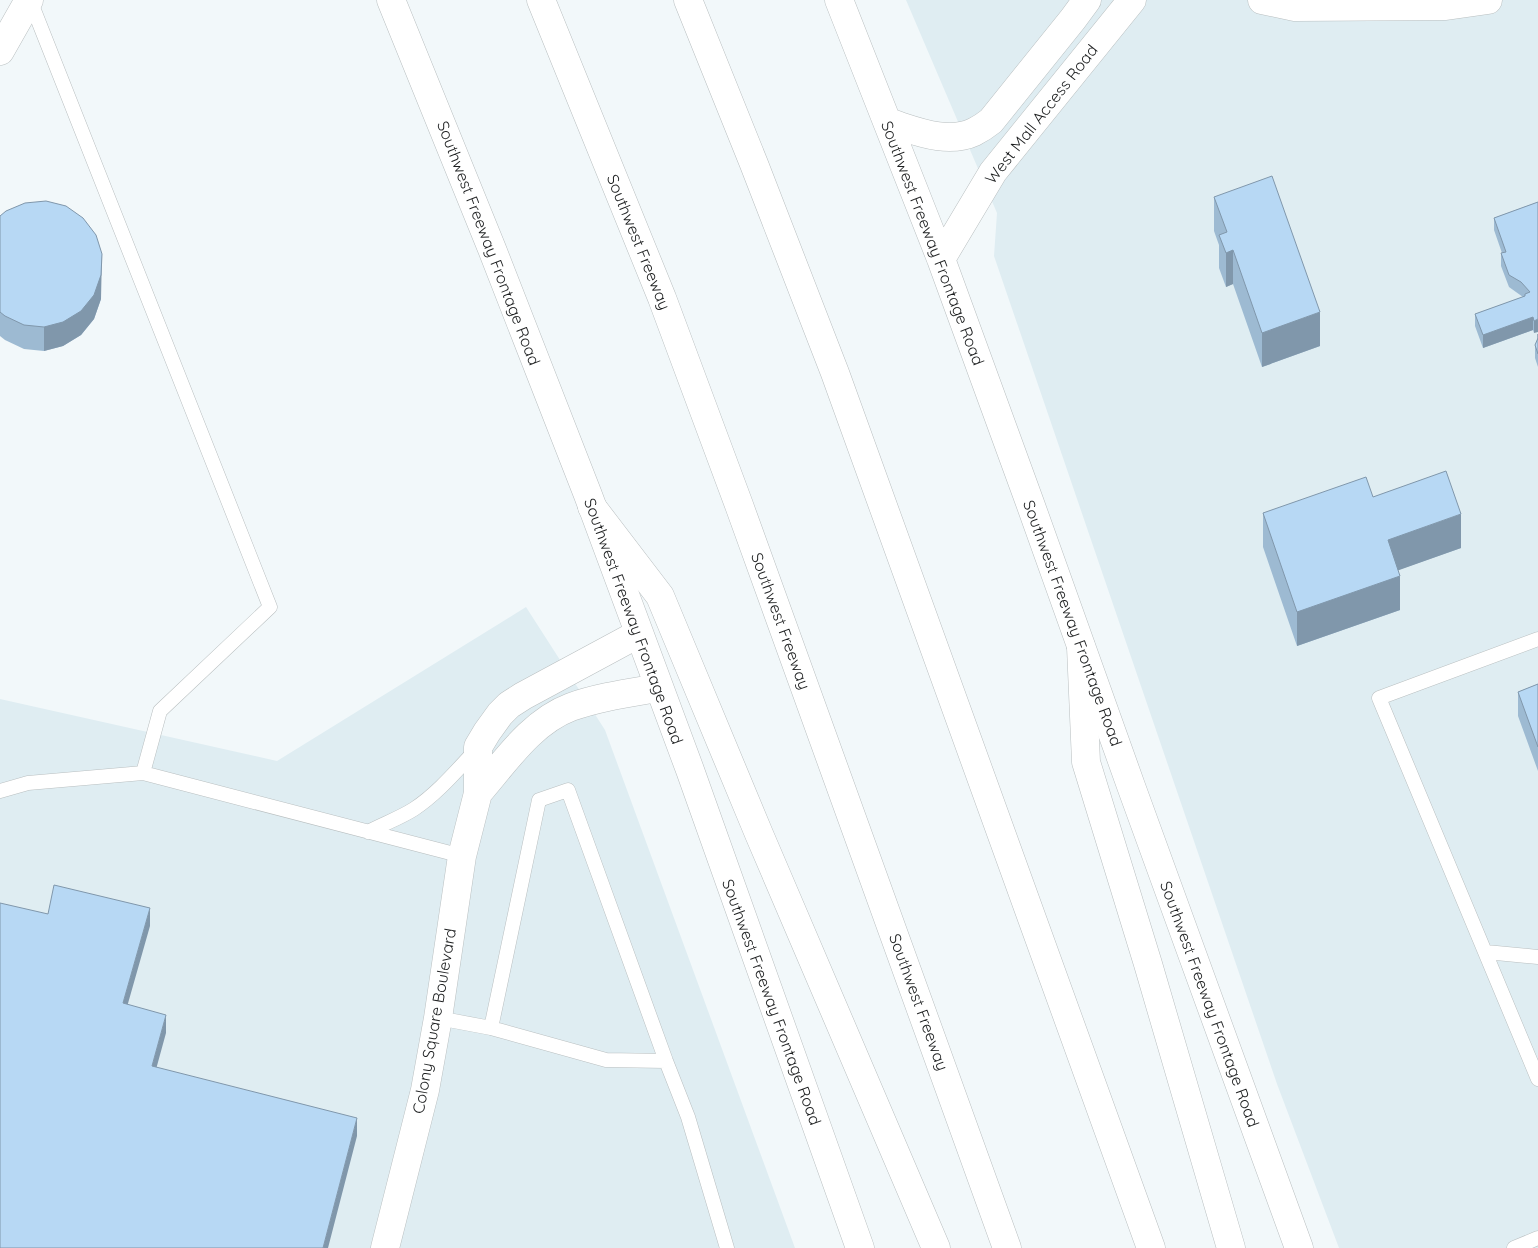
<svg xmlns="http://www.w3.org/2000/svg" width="1538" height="1248" viewBox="0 0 1538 1248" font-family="Quicksand,sans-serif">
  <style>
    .built { fill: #dfedf2 }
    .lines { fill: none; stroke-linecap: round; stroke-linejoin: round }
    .lane-casing { stroke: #b9bfc0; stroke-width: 15 }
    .street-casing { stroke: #b9bfc0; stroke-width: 29 }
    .secondary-casing { stroke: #b9bfc0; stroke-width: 29 }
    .highway-casing { stroke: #b9bfc0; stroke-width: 29 }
    .lane { stroke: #fff; stroke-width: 14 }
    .street { stroke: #fff; stroke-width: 28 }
    .secondary { stroke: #fff; stroke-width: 28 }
    .highway { stroke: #fff; stroke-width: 28 }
    .wall { fill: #9dbad2 }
    .shaded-wall { fill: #8097ab }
    .building { fill: #b7d8f4; stroke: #8097ab }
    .labels { text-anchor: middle; stroke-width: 5; stroke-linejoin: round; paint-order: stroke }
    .street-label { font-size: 16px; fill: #1c1e1f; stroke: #fff }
  </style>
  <rect width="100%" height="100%" fill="#f2f8fa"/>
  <!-- built -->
  <path class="built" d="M906,0h632v1248h-199l-62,-164 -283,-828 3,-43z
    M526,607l79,123 190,518h-795v-549l277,62z"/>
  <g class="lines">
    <defs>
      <path id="lane" d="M30,0l240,607 -110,104 -17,62 319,83
        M1538,639l-159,59 159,381
        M0,791l28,-8 115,-10
        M368,832c15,-8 32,-14 46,-23 24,-16 43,-39 62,-59
        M1486,952l52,5
        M438,1018l53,10 115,32 60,1
        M491,1028l48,-228 29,-10 98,271 22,56 39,131
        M1514,1248l24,-10"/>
      <path id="street" d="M0,51l29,-51
        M478,793c27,-31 53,-71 93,-86 28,-10 58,-14 87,-19
        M385,1248l40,-158 13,-72 24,-162 16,-63v-46l9,-15 13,-18 9,-9 14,-9 115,-62"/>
      <path id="secondary" d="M391,0l101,249 96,246 102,275 170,478
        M839,0l102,259 89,244 101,283 168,462
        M1262,0l33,7 151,-1 42,-6
        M887,122c27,8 59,23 87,10 6,-3 12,-7 17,-11l82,-102 14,-19
        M941,259l52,-87 139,-172"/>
      <path id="highway" d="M541,0l121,298 77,207 268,743
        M688,0l66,164 81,209 316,875
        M592,507l68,89 99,238 177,414
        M1081,647l5,115 62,202 83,284"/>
    </defs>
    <!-- lane casing -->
    <use href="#lane" class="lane-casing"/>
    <!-- street casing -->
    <use href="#street" class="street-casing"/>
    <!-- secondary casing -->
    <use href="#secondary" class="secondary-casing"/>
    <!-- highway casing -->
    <use href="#highway" class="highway-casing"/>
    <!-- lane -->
    <use href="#lane" class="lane"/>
    <!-- street -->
    <use href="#street" class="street"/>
    <!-- secondary -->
    <use href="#secondary" class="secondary"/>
    <!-- highway -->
    <use href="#highway" class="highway"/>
  </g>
  <!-- wall -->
  <path class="wall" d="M1214,197l106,149 -58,21 -29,-83 -7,3 -7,-19v-23l-5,-14z
    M1538,202l-4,131 -1,-3 -50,18 -8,-22v-12l48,-17 -14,-10 -8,-21v-13h1l-8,-23v-12z
    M0,216l101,83 -7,20 -13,16 -18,11 -19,5 -20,-2 -19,-9 -5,-4z
    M1538,334v33l-3,-9v-13l3,-7z
    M1373,497l88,51 -63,22 2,40 -103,36 -34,-99v-34z
    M1538,684v87l-20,-55v-24z"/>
  <!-- shaded-wall -->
  <path class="shaded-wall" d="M1233,250v34l-7,3v-34z
    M102,254l-1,45 -7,20 -13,16 -18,11 -19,5v-24z
    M1320,312v34l-58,21v-34z
    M1533,317v13l-50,18v-13z
    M1538,319v13l-4,1v-12z
    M1461,514v34l-73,26v-34z
    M1400,576v34l-103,36v-34z
    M150,908v18l-27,95v-18z
    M166,1015v18l-14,51v-18z
    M357,1118v18l-29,112h-5z"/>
  <!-- building -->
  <path class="building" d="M1272,176l48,136 -58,21 -29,-83 -7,3 -7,-18 8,-3 -13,-35z
    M46,201l20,5 17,12 13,17 6,19 -1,21 -7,20 -13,16 -18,11 -19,5 -20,-2 -19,-9 -5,-4v-96l6,-5 19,-8z
    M1538,202v117l-4,2 -1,-4 -50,18 -8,-21 50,-18v-2l5,-2 -9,-10 -12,-7 -8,-22 5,-1 -12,-34z
    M1538,334v20l-3,-9 3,-7z
    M1446,471l15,43 -73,26 12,36 -103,36 -34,-99 103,-36 7,20z
    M1538,684v63l-20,-55z
    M54,885l96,23 -27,95 43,12 -14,51 205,52 -34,130h-323v-345l48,11z"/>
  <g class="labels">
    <!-- street labels -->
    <g class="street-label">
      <text transform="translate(1041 114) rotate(-52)" y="6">West Mall Access Road</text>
      <text transform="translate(639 242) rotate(68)" y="6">Southwest Freeway</text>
      <text transform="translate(489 243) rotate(69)" y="6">Southwest Freeway Frontage Road</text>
      <text transform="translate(933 243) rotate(69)" y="6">Southwest Freeway Frontage Road</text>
      <text transform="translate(634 621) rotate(70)" y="6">Southwest Freeway Frontage Road</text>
      <text transform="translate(781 621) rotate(70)" y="6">Southwest Freeway</text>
      <text transform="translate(1073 623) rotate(70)" y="6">Southwest Freeway Frontage Road</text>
      <text transform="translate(772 1002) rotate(70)" y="6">Southwest Freeway Frontage Road</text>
      <text transform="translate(919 1002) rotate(70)" y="6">Southwest Freeway</text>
      <text transform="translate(1210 1004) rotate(70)" y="6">Southwest Freeway Frontage Road</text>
      <text transform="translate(434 1021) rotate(-80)" y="6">Colony Square Boulevard</text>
    </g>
  </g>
</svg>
